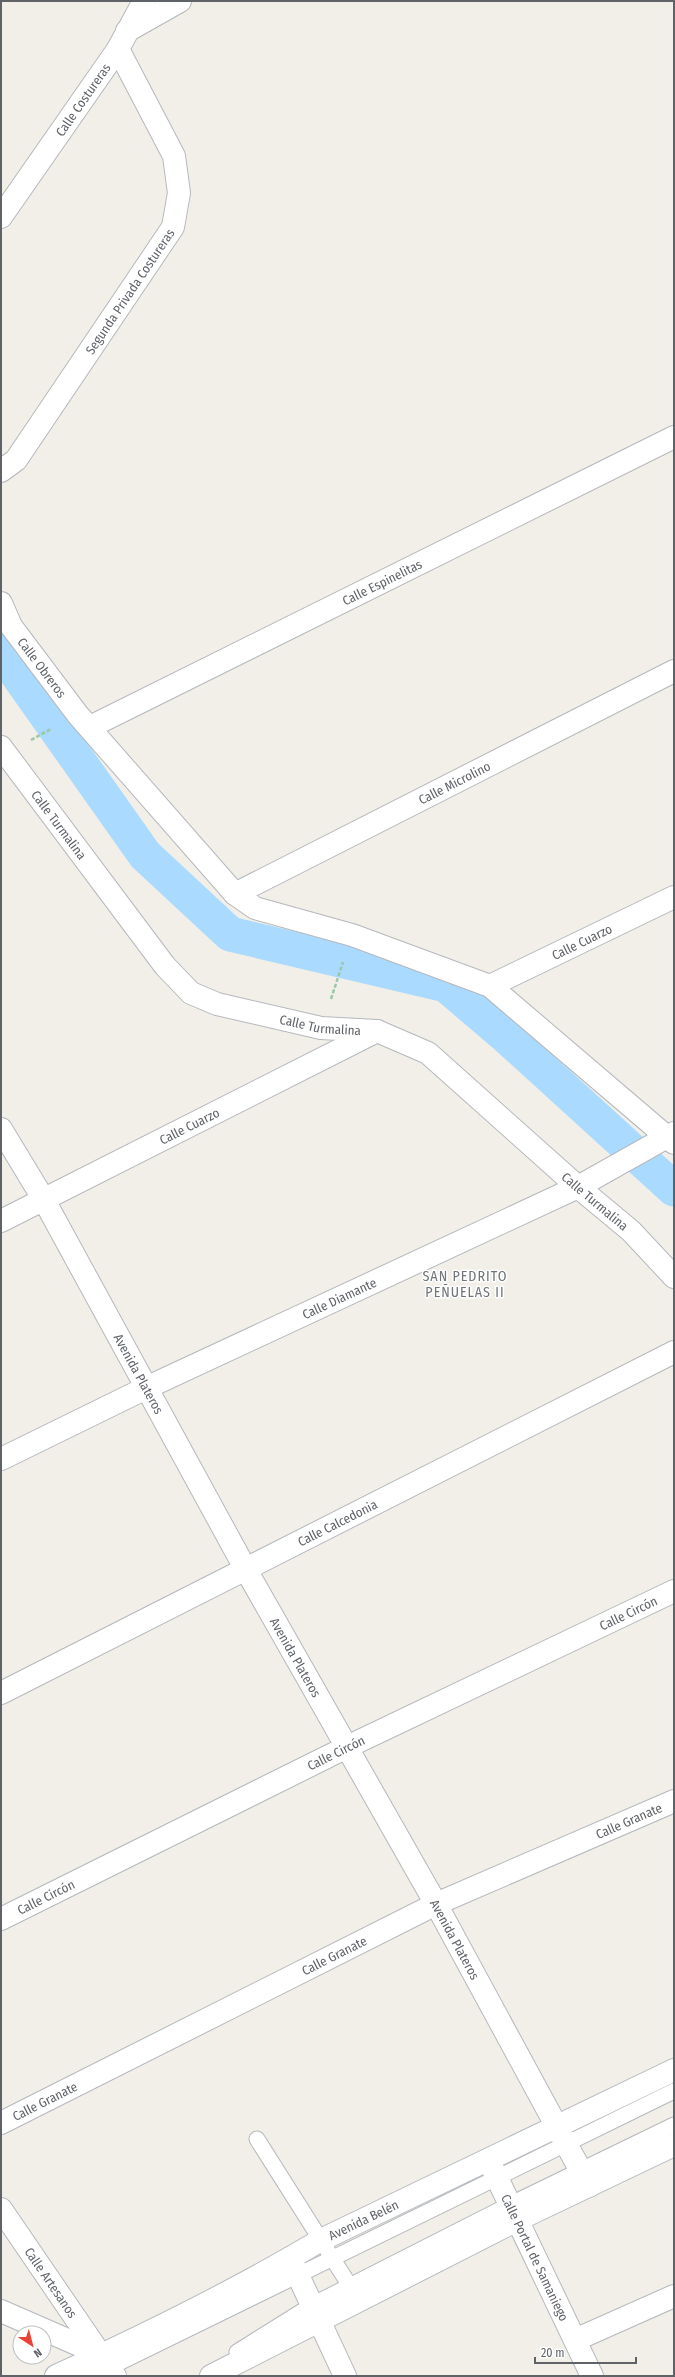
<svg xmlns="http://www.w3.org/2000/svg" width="675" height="2377" viewBox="0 0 675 2377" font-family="'Fira Sans Condensed',sans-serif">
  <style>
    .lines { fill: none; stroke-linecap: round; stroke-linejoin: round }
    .canal { stroke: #aadaff; stroke-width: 35 }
    .service-casing { stroke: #b5b8bc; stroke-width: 17 }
    .minor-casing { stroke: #b5b8bc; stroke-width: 24 }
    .tertiary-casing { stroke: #b5b8bc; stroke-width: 24 }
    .secondary-casing { stroke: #b6babf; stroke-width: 24 }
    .path { stroke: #9cc7a9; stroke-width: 2.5; stroke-dasharray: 4 2; stroke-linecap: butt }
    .service { stroke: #fff; stroke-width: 15 }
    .minor { stroke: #fff; stroke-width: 22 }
    .tertiary { stroke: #fff; stroke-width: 22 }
    .secondary { stroke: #fff; stroke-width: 22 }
    .labels { text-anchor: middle; stroke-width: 3; stroke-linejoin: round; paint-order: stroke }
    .street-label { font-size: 13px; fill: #5f6368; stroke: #fff }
    .neighbourhood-label { font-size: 14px; letter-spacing: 1px; fill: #70757a; stroke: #fff }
  </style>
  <rect width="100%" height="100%" fill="#f1efe8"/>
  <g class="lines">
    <!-- canal -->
    <path class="canal" d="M1,651l144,204 85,79 216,51 61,52 167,152"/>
    <defs>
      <path id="service" d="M257,2139l98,155
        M237,2352l75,-47 197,-100 165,-80
        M92,2376l582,-285"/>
      <g id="minor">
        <path d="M127,31l53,-30"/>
        <path id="s1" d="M1,217l117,-168 26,-48"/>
        <path id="s2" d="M1,471l15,-11 157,-233 6,-34 -5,-37 -56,-107"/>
        <path id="s3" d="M1,603l10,23 67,89 157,179 20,14 97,27 138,51 184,157"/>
        <path id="s4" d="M90,727l584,-290"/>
        <path id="s5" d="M1,747l164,219 26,27 26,11 104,24 56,3 51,22 150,134 53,44 43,46"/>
        <path id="s6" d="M235,894l439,-223"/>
        <path id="s7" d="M490,986l184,-89"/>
        <path id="s8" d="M1,1221l376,-190"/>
        <path d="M1,1459l145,-71"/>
        <path id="s9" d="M1,1693l673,-341"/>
        <path id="s10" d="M1,1919l346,-172 327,-156"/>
        <path id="s11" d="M1,2123l435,-219 238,-103"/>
        <path id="s12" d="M489,2161l103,215"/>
        <path id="s13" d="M1,2209l114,167"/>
        <path d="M290,2258l55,118"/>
        <path d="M1,2311l101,44"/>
        <path d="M575,2340l99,-44"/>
      </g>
      <g id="tertiary">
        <path id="s14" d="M1,1129l43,71 201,368 191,336 153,282"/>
        <path id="s15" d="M146,1388l432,-201 96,-54"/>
      </g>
      <g id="secondary">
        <path id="s16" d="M56,2376c90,-41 181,-86 265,-136l353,-170"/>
        <path d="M211,2376l306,-156 157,-75"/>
      </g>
    </defs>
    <!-- service casing -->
    <use href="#service" class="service-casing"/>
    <!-- minor casing -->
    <use href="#minor" class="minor-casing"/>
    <!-- tertiary casing -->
    <use href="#tertiary" class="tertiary-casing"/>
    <!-- secondary casing -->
    <use href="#secondary" class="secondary-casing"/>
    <!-- path -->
    <path class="path" d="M31,740l20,-11
      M331,999l12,-37"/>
    <!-- service -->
    <use href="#service" class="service"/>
    <!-- minor -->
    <use href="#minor" class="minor"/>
    <!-- tertiary -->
    <use href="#tertiary" class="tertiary"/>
    <!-- secondary -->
    <use href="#secondary" class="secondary"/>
  </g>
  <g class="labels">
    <!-- street labels -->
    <g class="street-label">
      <text dy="5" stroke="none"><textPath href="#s1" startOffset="143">Calle Costureras</textPath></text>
      <text dy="5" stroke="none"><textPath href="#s2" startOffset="222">Segunda Privada Costureras</textPath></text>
      <text dy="5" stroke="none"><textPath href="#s4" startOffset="326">Calle Espinelitas</textPath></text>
      <text dy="5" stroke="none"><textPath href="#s3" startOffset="77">Calle Obreros</textPath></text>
      <text dy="5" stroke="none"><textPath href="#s6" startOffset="246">Calle Microlino</textPath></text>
      <text dy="5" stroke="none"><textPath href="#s5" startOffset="97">Calle Turmalina</textPath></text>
      <text dy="5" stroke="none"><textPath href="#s7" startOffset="102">Calle Cuarzo</textPath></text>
      <text dy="5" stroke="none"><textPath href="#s5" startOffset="445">Calle Turmalina</textPath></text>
      <text dy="5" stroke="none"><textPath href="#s8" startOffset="211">Calle Cuarzo</textPath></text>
      <text dy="5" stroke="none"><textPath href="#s5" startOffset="781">Calle Turmalina</textPath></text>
      <text dy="5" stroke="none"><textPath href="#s15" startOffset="213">Calle Diamante</textPath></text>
      <text dy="5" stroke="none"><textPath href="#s14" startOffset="281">Avenida Plateros</textPath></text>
      <text dy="5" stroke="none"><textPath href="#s9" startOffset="377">Calle Calcedonia</textPath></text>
      <text dy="5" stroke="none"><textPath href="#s10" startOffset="698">Calle Circón</textPath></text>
      <text dy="5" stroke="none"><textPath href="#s14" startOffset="605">Avenida Plateros</textPath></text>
      <text dy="5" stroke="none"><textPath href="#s10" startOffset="374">Calle Circón</textPath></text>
      <text dy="5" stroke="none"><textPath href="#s11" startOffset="697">Calle Granate</textPath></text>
      <text dy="5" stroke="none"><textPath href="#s10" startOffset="50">Calle Circón</textPath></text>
      <text dy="5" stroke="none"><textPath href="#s14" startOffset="929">Avenida Plateros</textPath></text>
      <text dy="5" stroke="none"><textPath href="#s11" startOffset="373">Calle Granate</textPath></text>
      <text dy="5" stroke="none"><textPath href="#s11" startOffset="49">Calle Granate</textPath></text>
      <text dy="5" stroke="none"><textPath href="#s16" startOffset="345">Avenida Belén</textPath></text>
      <text dy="5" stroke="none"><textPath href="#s12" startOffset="107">Calle Portal de Samaniego</textPath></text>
      <text dy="5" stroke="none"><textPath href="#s13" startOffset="89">Calle Artesanos</textPath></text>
    </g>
    <!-- neighbourhood labels -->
    <g class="neighbourhood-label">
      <text x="465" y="1281">SAN PEDRITO<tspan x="465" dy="16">PEÑUELAS II</tspan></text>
    </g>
  </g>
  <!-- border -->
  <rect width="675" height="2377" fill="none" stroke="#5f6368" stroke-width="4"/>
  <!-- north arrow -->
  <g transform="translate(32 2345) rotate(144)"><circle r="19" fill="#ffffff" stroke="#bfc1c3"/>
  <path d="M0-3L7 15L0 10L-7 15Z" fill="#ea4335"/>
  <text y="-6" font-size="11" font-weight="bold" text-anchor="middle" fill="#5f6368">N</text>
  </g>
  <!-- scale -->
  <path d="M535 2357v6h101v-6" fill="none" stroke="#5f6368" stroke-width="2"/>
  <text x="541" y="2357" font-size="12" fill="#5f6368" stroke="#ffffff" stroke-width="3" paint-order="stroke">20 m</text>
</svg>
